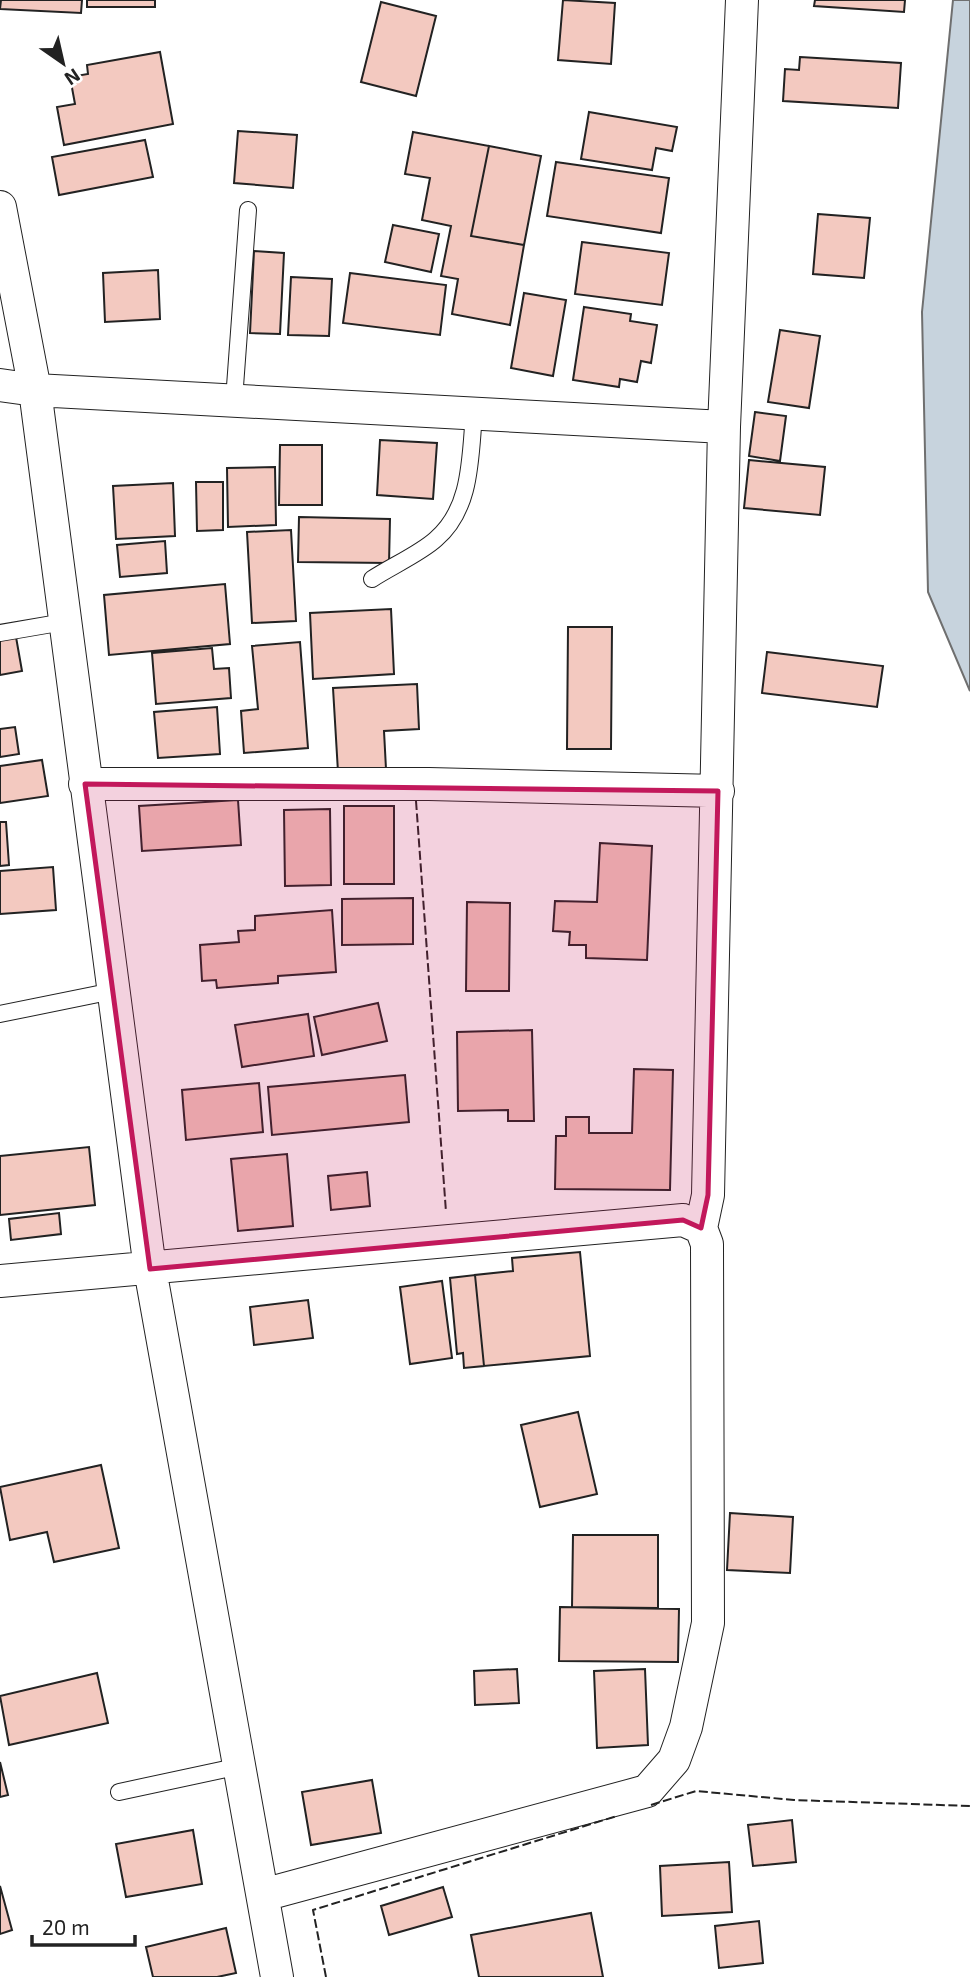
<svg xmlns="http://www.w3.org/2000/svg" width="970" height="1977" viewBox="0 0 970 1977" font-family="'Exo 2',sans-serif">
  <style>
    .water { fill: #c7d3dd; stroke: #6f6f6f; stroke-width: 2 }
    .building { fill: #f3c9c0; stroke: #222; stroke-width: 2 }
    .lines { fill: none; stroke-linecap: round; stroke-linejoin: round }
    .lane-casing { stroke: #222; stroke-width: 18 }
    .street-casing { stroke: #222; stroke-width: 34 }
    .lane { stroke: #fff; stroke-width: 16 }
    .street { stroke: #fff; stroke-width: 32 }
    .fence { stroke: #222; stroke-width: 2; stroke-dasharray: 9 3.5; stroke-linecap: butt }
    .marked { fill: #c2185b; fill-opacity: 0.2; stroke: #c2185b; stroke-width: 5; stroke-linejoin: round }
  </style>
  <rect width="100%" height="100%" fill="#fff"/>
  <!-- water -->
  <path class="water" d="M953,0h17v691l-42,-99 -6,-280z"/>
  <!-- building -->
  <path class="building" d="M1,0h81l-1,13 -81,-4z
    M87,0h68v7h-68z
    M563,0l52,3 -4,61 -53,-4z
    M815,0h90l-1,12 -90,-6z
    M381,2l55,14 -20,80 -55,-14z
    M160,52l13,72 -109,21 -7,-38 18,-3 -5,-27 18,-3 -1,-9z
    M800,57l101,6 -3,45 -115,-7 2,-32 14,1z
    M589,112l88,15 -5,24 -16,-3 -4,22 -71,-11z
    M238,131l59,4 -4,53 -59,-5z
    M413,132l76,14 -18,90 53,9 -14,80 -58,-11 6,-35 -17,-3 10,-50 -29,-6 8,-42 -25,-4z
    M145,140l8,37 -94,18 -7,-38z
    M489,146l52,10 -17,89 -53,-9z
    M556,162l113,16 -8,55 -114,-17z
    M818,214l52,4 -6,60 -51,-4z
    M393,225l46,9 -8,38 -46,-10z
    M582,242l87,11 -7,52 -87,-11z
    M254,251l30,2 -4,81 -30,-1z
    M158,270l2,49 -55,3 -2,-49z
    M350,273l96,12 -6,50 -97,-12z
    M291,277l41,2 -3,57 -41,-1z
    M524,293l42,7 -13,76 -42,-8z
    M584,307l47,7 -1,7 27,4 -6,38 -10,-2 -4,21 -17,-3 -1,8 -46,-7z
    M780,330l40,6 -11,72 -41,-6z
    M755,412l31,4 -6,45 -31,-5z
    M380,440l57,3 -4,56 -56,-4z
    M280,445h42v60h-43z
    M749,460l76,7 -5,48 -76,-7z
    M275,467l1,58 -48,2 -1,-59z
    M196,482h27v48l-26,1z
    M173,483l2,53 -59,3 -3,-53z
    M299,517l91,2 -1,44 -91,-1z
    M291,530l5,91 -44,2 -5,-91z
    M165,541l2,32 -47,4 -3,-32z
    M225,584l5,60 -121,11 -5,-60z
    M391,609l3,65 -81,5 -3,-66z
    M568,627h44l-1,122h-44z
    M16,637l6,34 -22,4v-35z
    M300,642l8,106 -64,5 -3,-42 17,-2 -6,-63z
    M212,648l2,21 15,-1 2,30 -75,6 -4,-51z
    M767,652l116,14 -6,41 -115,-14z
    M417,684l2,45 -35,2 2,38 -48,3 -5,-84z
    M217,707l3,47 -62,4 -4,-46z
    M15,727l4,27 -19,3v-28z
    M42,760l6,36 -48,7v-37z
    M238,800l3,45 -99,6 -3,-45z
    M344,806h50v78h-50z
    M330,809l1,76 -46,1 -1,-76z
    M0,822h6l3,43 -9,1z
    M600,843l52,3 -5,114 -61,-2v-13h-17l1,-13 -17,-1 2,-30 42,1z
    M53,867l3,43 -56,4v-43z
    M413,898v46l-71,1v-46z
    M467,902l43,1 -1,88h-43z
    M332,910l4,62 -58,4v7l-61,5 -1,-8 -14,1 -2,-36 39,-3 -1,-11 17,-1v-14z
    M378,1003l9,38 -65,14 -8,-38z
    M308,1014l6,42 -72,11 -7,-42z
    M532,1030l2,91h-26v-11l-50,1 -1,-79z
    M634,1069l39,1 -3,120 -115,-1 1,-53h10v-19h23v16h43z
    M405,1075l4,47 -137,13 -4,-48z
    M259,1083l4,49 -77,8 -4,-50z
    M89,1147l6,58 -95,10v-59z
    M287,1154l6,72 -55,5 -7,-72z
    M367,1172l3,34 -39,4 -3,-34z
    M59,1213l2,21 -50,6 -2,-21z
    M580,1252l10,104 -106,10 -9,-91 38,-4 -1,-13z
    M475,1275l9,91 -20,2 -1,-15 -6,1 -7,-76z
    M442,1281l10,77 -42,6 -10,-77z
    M308,1300l5,38 -59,7 -4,-38z
    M578,1412l19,82 -57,13 -19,-82z
    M101,1465l18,83 -65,14 -7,-30 -37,8 -10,-53z
    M730,1513l63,4 -3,56 -63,-3z
    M573,1535h85v73l-86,-1z
    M560,1607l119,2 -1,53 -119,-1z
    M517,1669l2,34 -44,2 -1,-34z
    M645,1669l3,76 -51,3 -3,-77z
    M97,1673l11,50 -99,22 -9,-49z
    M0,1762l8,33 -8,2z
    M372,1780l9,53 -70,12 -9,-53z
    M792,1820l4,42 -43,4 -5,-41z
    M193,1830l9,54 -76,13 -10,-53z
    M729,1862l3,50 -70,4 -2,-50z
    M0,1886l12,44 -12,4z
    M443,1887l9,30 -63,18 -8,-29z
    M591,1913l12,64h-124l-8,-42z
    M759,1921l4,42 -44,5 -4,-42z
    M226,1928l10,45 -19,4h-64l-7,-30z"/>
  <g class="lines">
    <defs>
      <path id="lane" d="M234,400l14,-190
        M372,579c18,-12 49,-26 64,-40 36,-31 34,-82 38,-125
        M0,633l64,-11
        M0,1014l113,-23
        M119,1792l121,-26"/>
      <path id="street" d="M0,207l35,183 115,879 127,708
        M0,385l35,5 689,37
        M85,784h344l289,7
        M0,1281l683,-61 18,8
        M263,1895l384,-104 27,-31 12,-33 22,-104 -1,-379 -6,-16 7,-33 16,-768 18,-427"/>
    </defs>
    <!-- lane casing -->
    <use href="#lane" class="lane-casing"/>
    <!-- street casing -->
    <use href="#street" class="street-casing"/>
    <!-- lane -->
    <use href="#lane" class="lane"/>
    <!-- street -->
    <use href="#street" class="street"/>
    <!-- fence -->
    <path class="fence" d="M416,801l30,411
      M651,1805l45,-14 98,9 176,6
      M326,1977l-13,-67 304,-94"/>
  </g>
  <!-- marked area -->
  <path class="marked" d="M85,784l633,7 -10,404 -7,33 -18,-8 -533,49z"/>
  <!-- north arrow -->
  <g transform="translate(63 63) rotate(146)" stroke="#ffffff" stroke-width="5" paint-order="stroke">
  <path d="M0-5L12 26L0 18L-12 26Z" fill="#222222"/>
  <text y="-10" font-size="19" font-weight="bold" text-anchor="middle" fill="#222222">N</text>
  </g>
  <!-- scale -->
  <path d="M32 1935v10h103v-10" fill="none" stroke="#222222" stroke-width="3.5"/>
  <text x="42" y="1935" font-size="21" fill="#222222" stroke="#ffffff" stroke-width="5" paint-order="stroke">20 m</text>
</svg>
